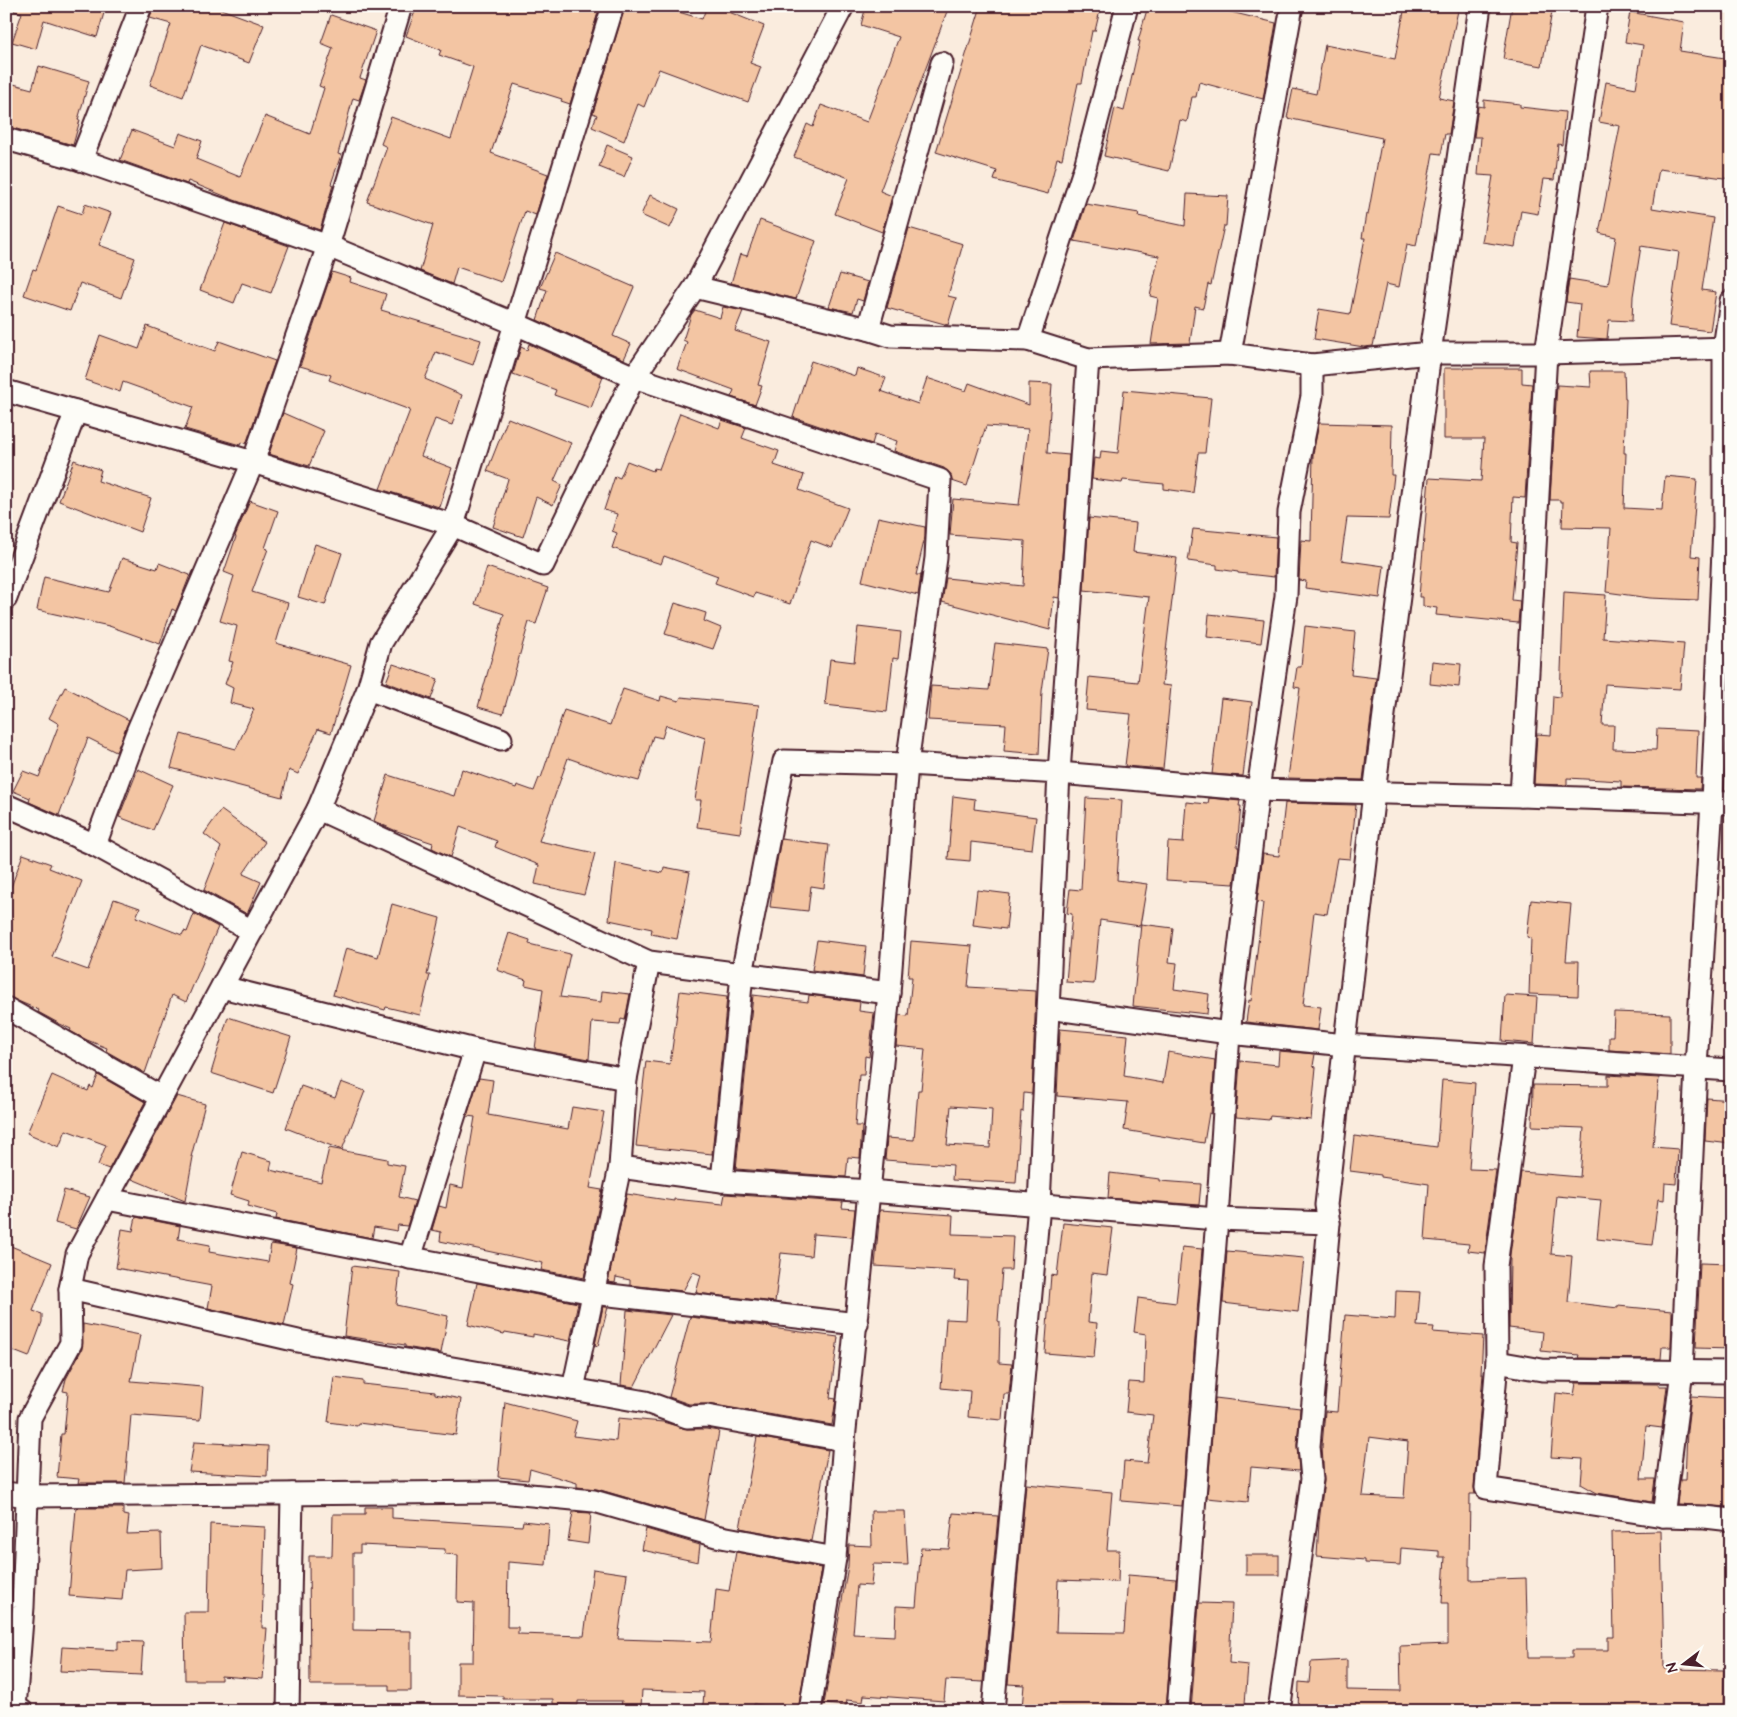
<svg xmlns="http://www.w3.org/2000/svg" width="1737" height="1717" font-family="'Architects Daughter',sans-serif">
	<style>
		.building { fill: #f3c5a3; stroke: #4a1f2b; fill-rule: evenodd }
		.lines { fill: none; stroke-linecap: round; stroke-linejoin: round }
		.street-casing { stroke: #4a1f2b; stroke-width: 25 }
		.street { stroke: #fdfcf7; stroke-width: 21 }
	</style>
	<rect width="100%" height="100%" fill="#faecde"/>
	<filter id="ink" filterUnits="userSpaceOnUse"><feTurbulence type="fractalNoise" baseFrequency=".02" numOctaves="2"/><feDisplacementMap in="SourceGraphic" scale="10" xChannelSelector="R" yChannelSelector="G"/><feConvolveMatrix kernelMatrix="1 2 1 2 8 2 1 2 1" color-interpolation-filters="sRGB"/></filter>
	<g filter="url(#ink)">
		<g class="building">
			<path d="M15 6H106L97 37 44 20 36 49 12 42 22 13 14 11Z"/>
			<path d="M153 6H213L264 25 249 63 201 45 183 97 150 85 171 24 150 18Z"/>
			<path d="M417 6H600L570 104 561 101 562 99 514 84 491 153 548 174 536 215 525 211 501 282 457 267 452 284 420 271 433 225 367 202 387 147 381 144 391 117 451 139 473 67 439 55 441 50 406 36Z"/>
			<path d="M625 6H659L702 19 707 6H714L764 26 750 63 761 67 748 102 659 69 644 107 638 104 624 141 592 127 597 115 593 113Z"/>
			<path d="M866 6H949L880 191 892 196 882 232 835 214 849 178 794 157 807 124 813 127 821 105 867 122 899 37 861 25Z"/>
			<path d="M981 6H1101L1095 31H1092L1082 83H1078L1062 159 1057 158 1048 194 994 180 997 171 936 152Z"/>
			<path d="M1148 6H1206L1276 23 1263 99 1199 82 1196 97H1192L1187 122 1180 120 1169 171 1104 156 1115 108 1124 111 1140 41H1138Z"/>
			<path d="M1405 6H1459L1439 98 1454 101 1449 134H1445L1441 154 1433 153 1416 246 1407 244 1399 287 1386 284 1373 346 1364 347 1314 339 1319 309 1350 314 1365 238H1362L1366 214 1368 215 1382 138 1287 118 1293 89 1316 94 1325 45 1395 59Z"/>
			<path d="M1512 6H1553L1542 66 1503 59Z"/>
			<path d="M1630 12 1684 22 1680 51 1731 59V179L1659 169 1652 208 1713 218 1702 290 1716 292 1710 331 1669 326 1679 252 1641 246 1633 296 1632 321 1609 320 1607 339 1577 337 1580 304 1566 302 1569 279 1608 285 1616 237 1599 233 1620 126 1599 122 1606 82 1636 88 1643 45 1625 42Z"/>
			<path d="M331 15 376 31 360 78 366 80 359 100 353 98 338 154 341 155 331 184 333 185 320 230 234 200 188 181 187 184 120 160 132 130 175 146 180 133 202 141 196 159 240 177 265 116 310 134 324 88 319 86 333 48 321 43Z"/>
			<path d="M39 66 89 81 78 120H80L73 145 6 126V82L32 89Z"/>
			<path d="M1484 100 1520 104V107L1565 112 1562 145 1558 144 1554 180 1544 179 1538 214 1521 211 1515 247 1482 242 1493 176 1478 175 1481 137H1474L1478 106 1484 107Z"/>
			<path d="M607 145 633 156 624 177 599 167Z"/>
			<path d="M1187 194 1228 196 1226 226H1224L1211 285 1208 284 1203 308 1195 306 1190 343 1151 344 1158 298 1150 296 1159 256 1074 241 1086 204 1139 213 1138 216 1185 226Z"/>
			<path d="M650 195 679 209 670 228 641 215Z"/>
			<path d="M85 204 111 213 99 245 135 258 121 298 80 283 70 311 24 295 33 269 36 270 58 206 82 214Z"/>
			<path d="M760 220 816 241 796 299 731 283 740 254 747 256Z"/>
			<path d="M225 223 289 246 271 293 242 283 234 303 200 290Z"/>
			<path d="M909 228 963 244 948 296 956 298 948 325 887 308Z"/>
			<path d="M555 253 634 287 613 336 631 344 624 359 537 320 547 290 540 288Z"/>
			<path d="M332 272 351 278 350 282 386 294 381 310 481 340 473 365 436 352 425 379 462 395 452 425 435 419 421 456 452 468 439 507 380 489 410 410 329 380 331 375 300 366Z"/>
			<path d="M840 274 868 282 863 301 857 299 853 312 829 307Z"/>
			<path d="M723 307 743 311 735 331 771 342 758 385 762 386 755 405 731 397 734 390 677 369 687 342 683 340 691 315 695 310 720 318Z"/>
			<path d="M147 326 215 351 219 341 275 361 246 444 242 442 240 445 185 429 193 407 123 382 120 392 85 380 100 335 139 349Z"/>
			<path d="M529 344 603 377 591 408 554 395 556 390 513 374 521 347 527 350Z"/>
			<path d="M811 361 855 376 857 368 886 378 881 391 918 404 927 378 966 391 969 383 1029 405V383L1052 384 1047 453 1069 455 1059 598 1054 597 1050 630 942 602 946 578 1023 586 1025 541 950 535 953 499 1019 505 1028 429 986 426 967 486 952 481 950 473 944 468 894 451 897 441 875 434 872 444 793 417Z"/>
			<path d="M1444 368H1522V383L1532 384 1525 498 1513 497 1511 542 1517 543 1512 600 1520 601 1518 623 1436 615 1437 608 1423 606V597H1419L1429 478 1481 481 1484 439H1444Z"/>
			<path d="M1590 371H1624L1625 399H1626L1624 453H1626L1624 508 1662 510 1665 476 1697 479 1691 556 1700 557 1698 600 1650 598 1606 592 1611 528 1562 527 1563 502H1560V500H1550L1557 385 1591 387Z"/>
			<path d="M1124 390 1211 398 1205 453H1198L1193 493 1164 489V484L1123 480 1122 483 1092 479 1094 458 1100 459 1101 451 1118 453Z"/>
			<path d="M283 413 324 431 309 466 269 454Z"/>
			<path d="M680 413 719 428 722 420 746 428 742 438 779 451 774 465 804 475 799 490 848 508 832 548 811 540 790 604 755 593 754 597 715 583 718 576 664 556 661 564 612 548 617 533 612 531 617 514 604 510 615 476 620 478 627 461 653 471 654 468 659 469Z"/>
			<path d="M508 418 571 443 554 481 562 485 553 505 536 497 523 537 493 527 508 479 487 471Z"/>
			<path d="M1319 423 1392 425 1391 475H1394L1389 519 1347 518 1341 560 1384 566 1380 598 1305 588 1306 581 1299 580 1301 540 1311 541 1313 454Z"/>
			<path d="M74 460 101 470 98 481 151 498 140 532 59 501Z"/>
			<path d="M250 501 278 511 265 548 268 549 252 592 288 603 276 643 351 665 331 733 318 729 298 774 289 770 282 797 171 768 181 734 236 749 254 709 230 703 233 688 225 684 233 662 229 661 237 626 220 621 234 576 224 572 236 537 235 536Z"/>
			<path d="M878 517 925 527V537L916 575H921L918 595 862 581Z"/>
			<path d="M1089 518 1136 523 1133 552 1177 558 1162 685 1171 686 1163 769 1125 766 1131 714 1086 710 1089 677 1138 682 1149 597 1084 590Z"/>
			<path d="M1193 529 1276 537 1274 577 1238 573V572L1217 569V565L1188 561Z"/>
			<path d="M315 544 342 553 325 605 298 597Z"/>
			<path d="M122 558 157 569 159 563 190 575 176 611 172 609 160 644 109 626 37 610 44 577 109 592Z"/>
			<path d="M487 567 548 588 536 624 529 622 503 714 478 707 504 614 475 604Z"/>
			<path d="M1564 592 1606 595 1603 638 1684 644 1680 689 1605 684 1602 725H1614L1613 749 1656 750 1657 729 1698 731 1696 778H1701L1700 789 1621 787V781L1567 778V785L1534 784 1537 734 1551 735 1553 696 1560 697Z"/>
			<path d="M675 603 706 613 704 621 721 628 713 649 665 634Z"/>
			<path d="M1209 614 1264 620 1261 643 1207 637Z"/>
			<path d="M1305 626 1355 632 1351 675 1376 678 1363 780 1288 778 1300 688 1294 687 1297 667H1301Z"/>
			<path d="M858 627 901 632 898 659 893 658 887 712 825 705 830 659 854 662Z"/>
			<path d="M995 643 1048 649 1042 691 1039 754 1004 751 1006 724 928 720 931 686 989 690Z"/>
			<path d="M1432 661 1461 664 1459 687 1430 684Z"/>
			<path d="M393 664 438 679 431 699 386 682Z"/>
			<path d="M65 687 129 720 116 752 88 738 59 815 29 802 30 798 13 791 23 771 39 777 59 724 49 718Z"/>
			<path d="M623 689 660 701 661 696 679 701 681 697 759 705 740 833 697 827 701 800H695L705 738 666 725 662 738 653 736 639 781 616 775 568 758 539 841 595 853 584 895 535 884 539 865 495 847 497 841 460 827 451 857 432 848 433 843 394 830 374 821 388 775 454 796 462 769 516 788 517 785 534 791 539 778H541L564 710 610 725Z"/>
			<path d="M1221 698 1252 702 1243 776 1212 774Z"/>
			<path d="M138 769 173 785 153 830 119 817Z"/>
			<path d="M953 796 975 799 974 809 1036 817 1032 849 971 842 970 861 948 859Z"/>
			<path d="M1086 798 1122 800 1117 880 1147 884 1140 926 1100 920 1094 984 1066 982 1072 914 1067 913 1070 889 1081 890Z"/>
			<path d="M1209 798 1240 801 1239 806H1241L1237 847H1239L1234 884 1166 880 1168 842 1183 843 1186 802 1208 804Z"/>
			<path d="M1285 803 1356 805 1350 859 1337 858 1327 914 1314 912 1303 1005 1321 1007 1318 1030 1246 1022 1249 1000 1251 1001 1263 903 1257 902 1263 854 1279 856Z"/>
			<path d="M221 810 265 842 243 874 261 882 247 914 204 890 221 847 204 834Z"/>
			<path d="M781 839 829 845 824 888 811 886 808 911 770 907 773 883Z"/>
			<path d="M23 854 51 864 49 868 82 881 52 957 88 970 114 899 140 908 136 917 182 935 184 931 187 932 194 914 218 927 186 1002 172 995 145 1073 106 1051 107 1048 87 1040 70 1031 71 1029 60 1024 38 1012 39 1010 6 996V901Z"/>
			<path d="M616 863 663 873 664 867 690 872 677 939 651 934 652 929 609 920Z"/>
			<path d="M977 890 1010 894 1006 929 973 925Z"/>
			<path d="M1531 900 1571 904 1566 961H1579L1578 996 1529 994 1531 938 1527 937Z"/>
			<path d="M392 904 440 918 427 975H430L420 1015 386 1007 385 1010 333 995 346 948 378 957Z"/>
			<path d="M1141 924 1173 928 1169 962 1177 963 1174 989 1209 994 1207 1014 1133 1006Z"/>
			<path d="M509 933 530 940 529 944 570 954 560 997 601 1002 602 991 630 994 625 1020 621 1019 620 1024 592 1022 589 1059 535 1049 543 989 525 985 526 980 497 970Z"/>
			<path d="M817 940 866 946 863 977 812 970Z"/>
			<path d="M911 941 972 946 968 987 1036 991 1032 1094 1024 1093 1023 1112 1021 1111 1016 1183 952 1180 953 1165 885 1160 887 1138 914 1140 918 1090H921L925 1049 896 1046 899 1015 908 1016 912 977H908ZM951 1106 992 1109 990 1148 947 1145Z"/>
			<path d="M680 991 727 997 712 1154 636 1146 646 1061 670 1064Z"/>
			<path d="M753 995 808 1002 809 995 860 1002 859 1011 874 1013 869 1057 865 1056 864 1075H859L855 1126H862L860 1158 848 1157 846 1177 736 1169Z"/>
			<path d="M1505 995 1537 997 1534 1044 1502 1041Z"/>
			<path d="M1614 1012 1670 1014V1054L1609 1050V1036H1613Z"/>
			<path d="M228 1017 291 1037 273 1093 211 1073Z"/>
			<path d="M1060 1029 1128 1035 1124 1076 1163 1083 1168 1052 1215 1060 1211 1114 1209 1113 1204 1143 1124 1130 1128 1102 1057 1096Z"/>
			<path d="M1279 1051 1315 1054 1313 1066 1316 1067 1311 1120 1270 1116 1269 1120 1236 1117 1240 1061 1278 1065Z"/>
			<path d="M52 1075 88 1091 90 1086 93 1088 98 1075 145 1102 109 1169 98 1165 106 1145 66 1130 59 1147 27 1133Z"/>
			<path d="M1608 1075 1659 1078 1653 1147 1678 1149 1676 1184 1665 1183 1664 1200 1658 1199 1652 1245 1597 1239 1601 1200 1557 1196 1551 1254 1572 1256 1568 1302 1618 1308V1306L1672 1311 1671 1347H1662L1661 1359 1578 1358 1579 1355 1541 1351 1543 1332 1509 1328 1510 1255 1521 1172 1580 1177 1584 1128 1532 1126 1533 1085 1608 1086Z"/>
			<path d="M479 1078 493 1080 488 1115 568 1129 572 1107 604 1112 590 1188 602 1190 584 1278 541 1270 543 1263 440 1241 441 1232 432 1230 439 1206 446 1208 450 1185 463 1188 475 1117 467 1116Z"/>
			<path d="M1442 1080 1475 1083 1469 1169 1496 1170 1485 1253 1468 1251 1469 1244 1425 1240 1429 1184 1381 1177V1175L1350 1171 1354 1136 1437 1147Z"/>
			<path d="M341 1082 365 1091 342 1150 286 1128 301 1086 335 1098Z"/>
			<path d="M177 1096 205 1104 191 1157H193L185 1201 132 1179Z"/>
			<path d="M1707 1098 1731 1100V1144L1705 1141Z"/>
			<path d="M329 1148 387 1159V1163L405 1166 399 1197 415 1201 407 1226 398 1225 397 1231 374 1227 372 1238 276 1219 277 1214 248 1206 249 1201 230 1195 242 1152 272 1161 270 1170 321 1182Z"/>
			<path d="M1110 1173 1160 1179V1181L1201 1184 1199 1205 1108 1198Z"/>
			<path d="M64 1190 90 1197 76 1229 55 1223Z"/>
			<path d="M627 1194 674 1201V1199L723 1204 725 1194 843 1202 842 1208 855 1209 852 1237 813 1234 811 1256 781 1253 775 1302 696 1293 701 1275 693 1272 683 1291 630 1285V1280L616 1277 615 1283 608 1282Z"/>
			<path d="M880 1210 953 1215 952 1234 1013 1236 1011 1270H1002L998 1321 1000 1322 999 1363 1012 1364 1009 1394H1004L1002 1420 968 1417 970 1391 941 1388 946 1319 966 1320 968 1281 954 1280 955 1271 875 1266Z"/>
			<path d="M136 1217 180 1226 178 1239 210 1245 209 1252 268 1262 271 1244 297 1248 290 1283 293 1284 284 1325 208 1308 212 1286 116 1268 122 1229 133 1231Z"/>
			<path d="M1063 1223 1113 1228 1107 1275 1092 1273 1088 1322 1097 1323 1094 1357 1045 1353 1051 1275 1057 1276Z"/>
			<path d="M6 1244 52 1263 33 1311 42 1314V1322L29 1357 6 1348Z"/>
			<path d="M1182 1247 1202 1249 1182 1506 1121 1501 1124 1461 1147 1463 1153 1415 1126 1412 1129 1382 1144 1383 1146 1334 1134 1332 1138 1298 1176 1303Z"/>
			<path d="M1227 1251 1304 1258 1298 1312 1223 1303Z"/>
			<path d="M1700 1263 1731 1264V1349L1696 1348Z"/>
			<path d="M352 1266 400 1272 396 1305 448 1316 441 1353 405 1347V1345L344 1336Z"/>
			<path d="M477 1283 578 1303 570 1341 533 1334V1337L505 1332 504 1334 468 1325Z"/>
			<path d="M1396 1291 1420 1292 1417 1326 1434 1327 1433 1332 1483 1336 1481 1374H1483L1474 1487 1475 1494H1470L1469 1566H1470V1580L1526 1578 1528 1658H1572V1650H1608V1637H1614L1612 1532 1661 1531 1664 1669 1724 1670 1723 1711H1298L1299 1682 1309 1683 1311 1662 1347 1660V1690L1401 1691 1400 1646 1448 1644V1603H1442L1445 1557H1439V1551L1401 1548 1400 1565 1365 1563V1560L1317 1556 1319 1522 1324 1481 1322 1446 1325 1411 1337 1412 1345 1315 1395 1319ZM1369 1437 1408 1442 1404 1498 1362 1496Z"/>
			<path d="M603 1307H608L598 1346 595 1345Z"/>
			<path d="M627 1310 671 1315 634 1387 621 1385Z"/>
			<path d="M690 1317 772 1327V1328L838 1337 830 1398 836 1399 832 1425 709 1404H689L669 1397Z"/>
			<path d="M83 1324 140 1335 131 1381 203 1387 200 1420 131 1415 125 1483H78L79 1479 57 1477 61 1434H64L68 1392 63 1391 66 1379 82 1349Z"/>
			<path d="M334 1377 363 1381V1384L435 1392V1394L461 1399 456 1435 358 1423 357 1426 328 1422Z"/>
			<path d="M1576 1383 1659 1384 1658 1386H1667L1662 1428 1646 1426 1641 1479H1655L1652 1502 1597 1493 1581 1484 1583 1459 1551 1457 1556 1393 1574 1395Z"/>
			<path d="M1691 1396 1727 1398 1725 1430H1731V1507L1677 1504 1680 1480H1685L1687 1430Z"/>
			<path d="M1215 1398 1300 1408 1297 1445 1299 1471 1251 1467 1248 1502 1207 1498Z"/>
			<path d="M505 1402 577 1421 573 1436 616 1441 618 1418 663 1422 687 1429H706L719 1431 704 1520 597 1489 577 1487V1483L530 1469 528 1480 498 1477Z"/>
			<path d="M757 1437 828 1450 811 1541 740 1528Z"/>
			<path d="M194 1442 268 1446 267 1476 189 1472Z"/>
			<path d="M1026 1484 1112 1492 1107 1550H1119L1118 1582 1058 1580 1056 1632 1124 1633 1128 1575 1176 1579 1166 1711H1163V1706L1103 1703V1709L1060 1708V1711H1046L1022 1708 1024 1685 1008 1684Z"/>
			<path d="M365 1507H392V1518L522 1526 523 1521 549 1524 546 1565 508 1562 507 1627H518V1634L584 1636 593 1569 627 1574 618 1639 711 1642 716 1589 729 1591 736 1552 821 1568 798 1711 754 1704 753 1707 727 1705V1707L703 1705 704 1692 642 1690 641 1707 621 1706 622 1701H578V1705L553 1704V1699H503V1696L458 1695V1662H473L474 1603 457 1602 458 1555 445 1554V1549L360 1545V1553H353V1630L411 1631V1691H389V1685H310L309 1556H332L333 1514H365Z"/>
			<path d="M76 1508H123V1515L129 1516 127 1534 161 1533 162 1568 125 1570 122 1600 69 1596Z"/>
			<path d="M871 1511H905L908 1565 873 1564 871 1586 857 1585 853 1634 895 1636 896 1606 916 1607 921 1548 949 1549 953 1513 998 1516 983 1682 946 1680 944 1701 864 1695 863 1702 847 1700 846 1706 824 1704 848 1566 849 1545 872 1546Z"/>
			<path d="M573 1512 591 1513 588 1544 568 1541Z"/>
			<path d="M210 1524 265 1527 262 1628H267L263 1679 221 1676V1680H185L184 1612H208Z"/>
			<path d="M646 1529 700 1545 698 1562 642 1550Z"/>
			<rect x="1246" y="1555" width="33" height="20"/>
			<path d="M1199 1603 1232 1604 1229 1663 1248 1665 1245 1704 1227 1703V1711H1191Z"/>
			<path d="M118 1641 143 1642 141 1675 60 1671 62 1647 118 1650Z"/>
		</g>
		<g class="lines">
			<g class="street-casing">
				<g id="street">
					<path d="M942 63 868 329 890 336 1028 340 1088 359 1230 354 1312 365 1430 353H1546L1731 348"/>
					<path d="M6 139 81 160 328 246 516 324 634 377 940 480 936 558 907 764 889 993 844 1440 835 1558 810 1711"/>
					<path d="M81 160 141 6"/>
					<path d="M695 287 868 329"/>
					<path d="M1028 340 1085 167 1127 6"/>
					<path d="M1230 354 1292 6"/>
					<path d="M6 391 253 462 453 525 613 6"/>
					<path d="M6 598 76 411"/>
					<path d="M368 689 501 739"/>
					<path d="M1521 796 1546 353 1597 6"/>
					<path d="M6 805 95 845 252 931"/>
					<path d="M318 809 649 962 889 993"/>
					<path d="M95 845 137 732 253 462 328 246 401 6"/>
					<path d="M222 987 475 1050 626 1079"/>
					<path d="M6 1008 161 1097"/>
					<path d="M1049 1008 1229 1033 1345 1045 1731 1070"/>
					<path d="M1524 1057 1496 1266 1497 1362 1486 1488 1663 1516 1705 1517 1731 1520"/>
					<path d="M620 1167 722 1181 869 1191 1217 1219 1329 1223"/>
					<path d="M722 1181 742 974 784 761 907 764 1059 773 1258 790 1521 796 1731 803"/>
					<path d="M107 1199 593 1293 857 1324"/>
					<path d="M410 1258 475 1050"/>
					<path d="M70 1289 298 1341 646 1402 687 1417 707 1416 844 1440"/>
					<path d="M1497 1362 1542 1370 1731 1372"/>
					<path d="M573 1389 620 1167 626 1079 649 962"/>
					<path d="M6 1493 27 1496 499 1492 594 1501 716 1536 835 1558"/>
					<path d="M1663 1516 1682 1371 1696 1067 1712 802 1724 527V348L1731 301"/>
					<path d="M22 1711 15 1708 23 1607 30 1418 71 1343 70 1289 77 1254 318 809 368 689 381 643 453 525 543 565 634 377 695 287 843 6"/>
					<path d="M288 1711 292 1494"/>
					<path d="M993 1711 1039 1205 1059 773 1088 359"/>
					<path d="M1178 1711 1217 1219 1229 1033 1258 790 1286 596 1289 512 1312 396V365"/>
					<path d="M1279 1711 1312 1479 1309 1446 1329 1223 1326 1205 1374 793 1430 353 1480 6"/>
				</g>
			</g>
			<use href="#street" class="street"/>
		</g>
	</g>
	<rect width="1737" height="1717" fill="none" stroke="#fdfcf7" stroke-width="25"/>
	<rect x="12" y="12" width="1712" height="1692" fill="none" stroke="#4a1f2b" stroke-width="2" filter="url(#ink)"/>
	<g transform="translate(1684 1664) rotate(254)" stroke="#fdfcf7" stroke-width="4" paint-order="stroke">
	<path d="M0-4L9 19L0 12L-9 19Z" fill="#4a1f2b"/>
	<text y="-8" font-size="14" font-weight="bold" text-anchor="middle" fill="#4a1f2b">N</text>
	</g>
</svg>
